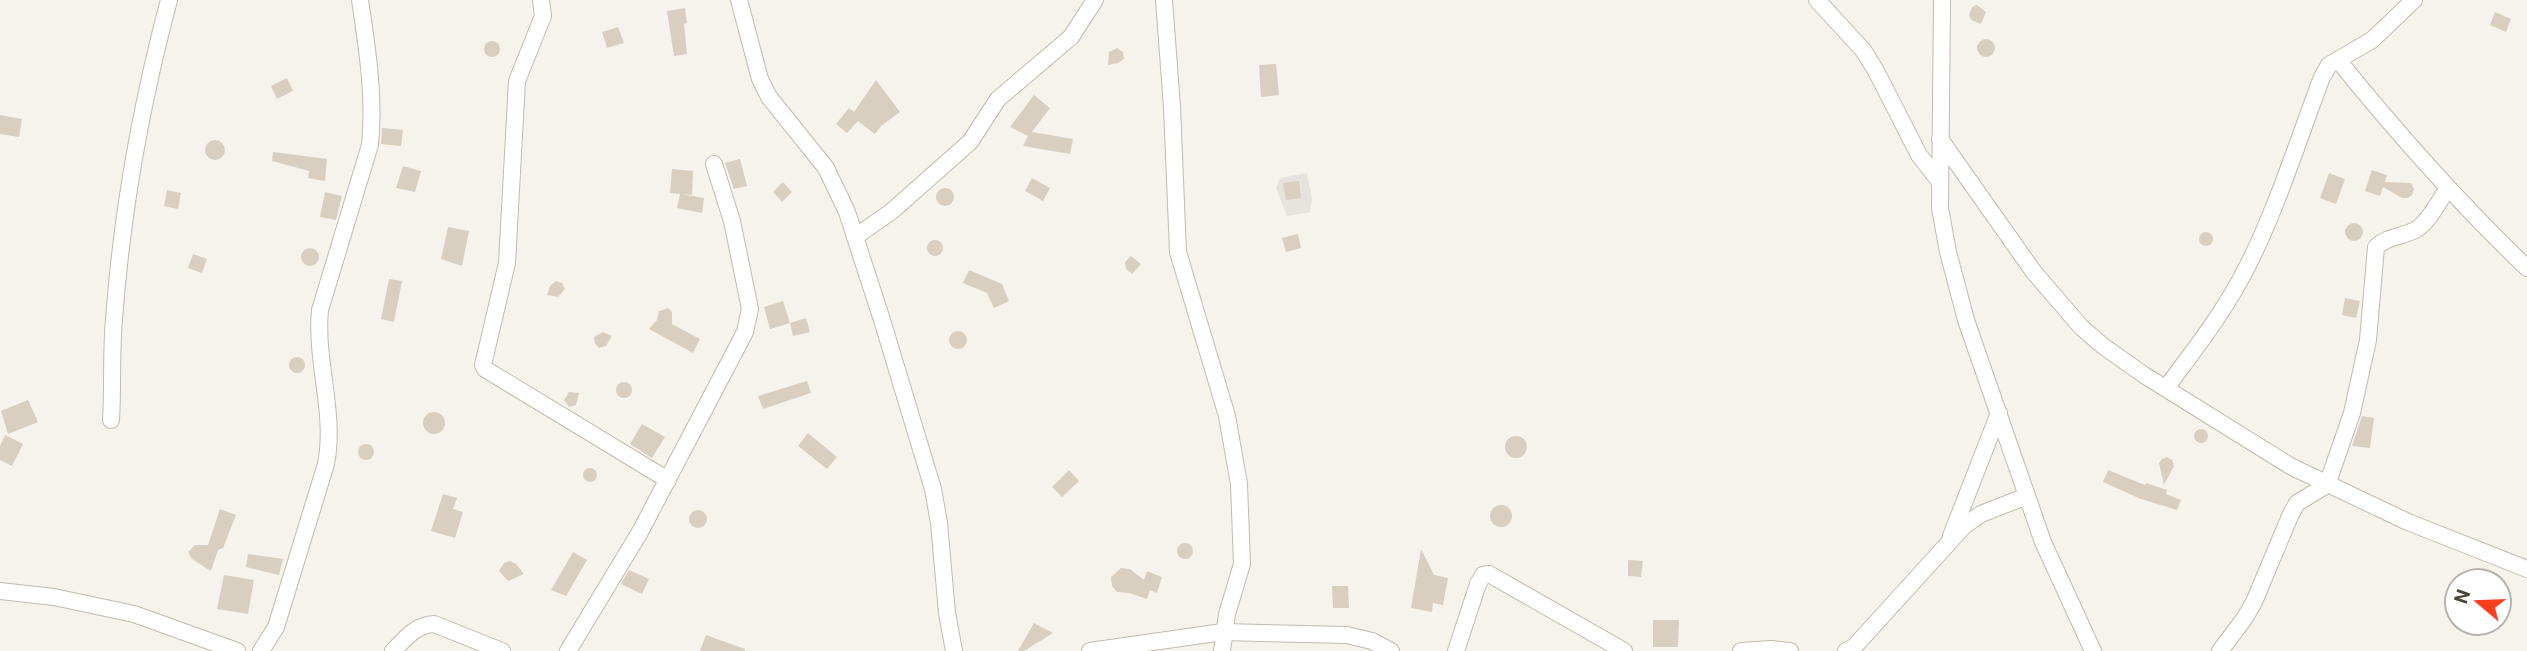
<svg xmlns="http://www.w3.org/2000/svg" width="2527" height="651" font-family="Roboto,sans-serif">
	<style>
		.industrial { fill: #e6e2dd }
		.building { fill: #d8cfc1 }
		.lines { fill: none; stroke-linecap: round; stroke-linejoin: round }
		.minor-casing { stroke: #c2bbae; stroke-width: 18 }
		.minor { stroke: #fff; stroke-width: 16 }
	</style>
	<rect width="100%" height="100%" fill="#f6f3ec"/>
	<path class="industrial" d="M1307 173 1312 199 1310 212 1287 216 1276 188 1280 178Z"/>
	<g class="building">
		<path d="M1977 5 1986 12 1981 24 1971 20 1969 15 1972 7Z"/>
		<path d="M685 8 687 23 684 24 687 54 674 56 667 11Z"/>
		<path d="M2495 12 2511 19 2506 32 2490 25Z"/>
		<path d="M618 27 624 43 607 48 602 32Z"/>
		<circle cx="1986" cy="48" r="9"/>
		<circle cx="492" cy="49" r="8"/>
		<path d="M1117 48 1123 52 1124 59 1118 63 1108 65 1109 52Z"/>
		<path d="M1276 64 1279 95 1261 97 1259 65Z"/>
		<path d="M287 78 293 91 277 99 271 86Z"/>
		<path d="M876 80 900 112 881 126 875 134 858 121 847 133 836 124 849 108 854 112Z"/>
		<path d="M1034 95 1050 108 1032 132 1073 139 1070 154 1023 146 1028 136 1010 127Z"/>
		<path d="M0 115 22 119 19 137 0 134Z"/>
		<path d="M382 128 403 130 401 146 381 144Z"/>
		<circle cx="215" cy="150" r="10"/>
		<path d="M273 152 327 159 325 181 308 178 309 171 272 161Z"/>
		<path d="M740 159 747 186 734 189 725 163Z"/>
		<path d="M403 166 421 171 415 192 396 188Z"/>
		<path d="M672 169 693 171 692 195 681 194 704 198 702 213 677 208 680 194 670 193Z"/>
		<path d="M2372 170 2387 175 2385 182 2411 183 2414 189 2412 195 2408 198H2402L2383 187 2380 196 2365 191Z"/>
		<path d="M2329 173 2345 179 2336 204 2320 198Z"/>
		<path d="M1032 178 1050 188 1043 201 1025 191Z"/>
		<path d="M1299 181 1301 198 1286 200 1283 183Z"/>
		<path d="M783 182 792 192 782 202 773 192Z"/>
		<circle cx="945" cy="197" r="9"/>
		<path d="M167 190 181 193 178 209 164 206Z"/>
		<path d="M325 192 342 196 336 220 320 217Z"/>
		<circle cx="2354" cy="232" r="9"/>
		<path d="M448 227 469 231 462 266 441 259Z"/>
		<circle cx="2206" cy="239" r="7"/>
		<path d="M1298 234 1301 248 1286 252 1282 238Z"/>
		<circle cx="935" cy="248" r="8"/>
		<circle cx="310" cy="257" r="9"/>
		<path d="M193 254 207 259 202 273 188 268Z"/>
		<path d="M1131 256 1141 264 1132 274 1126 269 1125 262Z"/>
		<path d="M969 270 1002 284 1009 301 994 308 987 293 963 283Z"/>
		<path d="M389 279 402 281 394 322 381 319Z"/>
		<path d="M556 281 562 283 565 289 558 297 547 295 550 286Z"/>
		<path d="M2345 298 2360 301 2356 318 2342 315Z"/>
		<path d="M783 301 790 323 770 329 764 307Z"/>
		<path d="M668 308 672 312V324L700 339 693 353 649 329 657 320 659 311Z"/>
		<path d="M806 318 810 332 793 336 790 323Z"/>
		<circle cx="958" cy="340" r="9"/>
		<path d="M603 332 612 336 606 346 599 348 595 344 594 337Z"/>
		<circle cx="297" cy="365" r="8"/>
		<path d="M807 381 811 393 763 409 758 396Z"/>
		<circle cx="624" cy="390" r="8"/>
		<path d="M569 392 579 393 576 405 569 407 564 400Z"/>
		<path d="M28 400 38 422 8 434 1 411Z"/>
		<circle cx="434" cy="423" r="11"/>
		<path d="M2362 416 2374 418 2370 448 2352 446Z"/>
		<path d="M642 424 665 437 652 458 630 444Z"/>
		<circle cx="2201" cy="436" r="7"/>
		<path d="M808 433 837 457 827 469 798 446Z"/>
		<path d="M5 435 23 444 12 466 0 460V446Z"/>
		<circle cx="1516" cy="447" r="11"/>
		<circle cx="366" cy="452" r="8"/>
		<path d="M2167 457 2172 460 2174 466 2164 485 2159 463 2162 459Z"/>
		<circle cx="590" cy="475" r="7"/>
		<path d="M1069 470 1079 481 1062 497 1052 487Z"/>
		<path d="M2108 470 2145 485 2146 483 2167 490 2166 494 2181 500 2177 510 2141 499 2103 482Z"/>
		<path d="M443 494 457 498 453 509 463 512 455 538 431 531Z"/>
		<circle cx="1501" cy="516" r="11"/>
		<path d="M220 509 236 515 223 548 218 550 211 571 192 559 188 552 195 545H208Z"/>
		<circle cx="698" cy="519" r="9"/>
		<circle cx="1185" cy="551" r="8"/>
		<path d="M1421 549 1434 575 1448 578 1443 605 1433 603 1432 612 1411 608Z"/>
		<path d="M573 552 587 560 566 596 551 590Z"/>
		<path d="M248 554 283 559 279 575 246 567Z"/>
		<path d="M1628 560 1643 561 1641 577 1628 576Z"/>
		<path d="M510 561 516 564 524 574 508 581 499 571 504 563Z"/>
		<path d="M1121 568 1130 569 1144 580 1147 571 1162 577 1157 593 1150 590 1147 599 1129 593 1117 592 1112 586 1111 577Z"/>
		<path d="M629 570 649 579 642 594 621 584Z"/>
		<path d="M224 575 254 580 248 614 217 609Z"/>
		<path d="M1332 586H1348L1349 608H1333Z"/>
		<path d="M1653 620H1679L1678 647H1653Z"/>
		<path d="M1034 623 1053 633 1024 651H1018Z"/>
		<path d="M706 635 745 649V651H700Z"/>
	</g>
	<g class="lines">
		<g class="minor-casing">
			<g id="minor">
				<path d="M541 0 543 16 517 81 507 263 483 365 485 369 668 480"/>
				<path d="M739 0 760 79 769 97 826 168 847 212 882 320 933 489 939 523 947 613 954 651"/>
				<path d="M1164 0 1172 107 1178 252 1227 416 1239 484 1242 564 1227 614 1222 651"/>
				<path d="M1817 0 1863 50 1876 71 1919 155 1940 182"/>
				<path d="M1942 0 1940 208 1948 252 1966 320 2043 542 2093 651"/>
				<path d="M2338 60C2397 133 2459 203 2527 268"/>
				<path d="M1940 139 2033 271 2081 327 2103 346 2144 375 2292 467 2408 522 2527 569"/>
				<path d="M855 237 892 211 970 142 998 99 1071 37 1095 0"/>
				<path d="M2166 388C2192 353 2218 320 2239 282 2273 221 2297 143 2322 77L2329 65 2372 40 2414 0"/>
				<path d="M111 420C113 387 111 353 114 319 122 211 141 105 169 0"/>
				<path d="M1951 536 1999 413"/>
				<path d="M0 591 54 597 134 614 237 651"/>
				<path d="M261 651 276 627 326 464C336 412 315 362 320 310L370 145C375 96 367 48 360 0"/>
				<path d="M393 651C406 638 415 625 434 624L502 651"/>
				<path d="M568 651 640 532 745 332 750 309 732 221 714 164"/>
				<path d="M1090 651 1223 632 1347 635 1372 641 1391 651"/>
				<path d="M1456 651 1478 584 1483 575 1489 574 1624 651"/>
				<path d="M1741 651 1771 649 1790 651"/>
				<path d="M1846 651 1854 647 1964 526 1981 514 2027 496"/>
				<path d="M2220 651 2244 619 2254 602 2290 516 2297 503 2327 485 2352 413 2368 340 2376 247C2387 236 2403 237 2417 229 2430 220 2439 201 2448 188"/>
			</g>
		</g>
		<use href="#minor" class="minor"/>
	</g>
	<g transform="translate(2478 602) rotate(289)"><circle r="33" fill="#ffffff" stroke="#b7b4b0" stroke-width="2"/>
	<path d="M0-5L12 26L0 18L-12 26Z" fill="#fc3f1d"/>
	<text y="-10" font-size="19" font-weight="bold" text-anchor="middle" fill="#4b4439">N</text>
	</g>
</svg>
